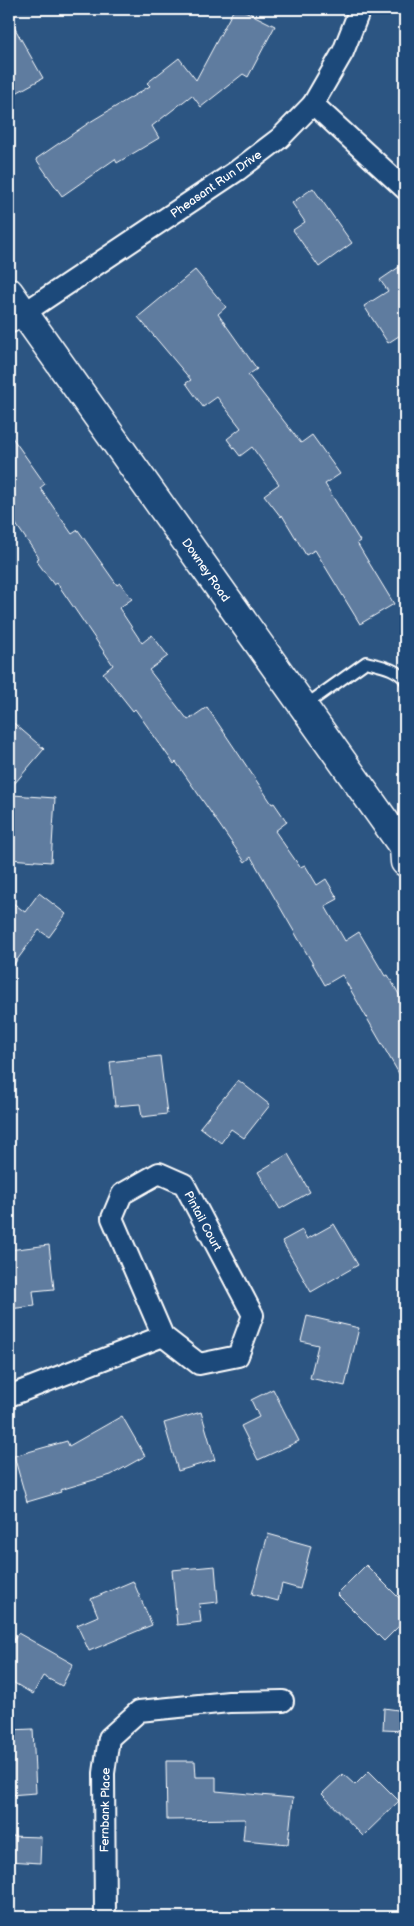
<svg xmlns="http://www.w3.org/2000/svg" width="414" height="1926" font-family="'Balsamiq Sans',sans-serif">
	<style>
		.building { fill: #5e7c9f; stroke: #fff }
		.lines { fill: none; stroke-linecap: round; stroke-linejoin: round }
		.lane-casing { stroke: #fff; stroke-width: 14 }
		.street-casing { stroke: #fff; stroke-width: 24 }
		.secondary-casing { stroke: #fff; stroke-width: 31 }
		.lane { stroke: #1f4a7a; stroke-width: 10 }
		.street { stroke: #1f4a7a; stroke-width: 20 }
		.secondary { stroke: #1f4a7a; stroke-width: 28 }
		.labels { text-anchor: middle; stroke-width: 4; stroke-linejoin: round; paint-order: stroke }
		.street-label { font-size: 12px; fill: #fff; stroke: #1f4a7a }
	</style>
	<rect width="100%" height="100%" fill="#2c5582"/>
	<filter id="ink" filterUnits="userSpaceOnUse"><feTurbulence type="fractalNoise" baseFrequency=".02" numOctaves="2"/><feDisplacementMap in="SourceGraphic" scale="10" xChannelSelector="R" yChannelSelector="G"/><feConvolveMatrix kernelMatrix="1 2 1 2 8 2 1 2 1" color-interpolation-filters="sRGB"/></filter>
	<g filter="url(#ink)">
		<g class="building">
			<path d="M234 9H241L275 26 248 77 243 74 201 107 192 95 152 126 159 138 117 163 115 159 62 196 36 159 90 122 150 86 147 83 179 58 196 80Z"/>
			<path d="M9 18 43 78 9 97Z"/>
			<path d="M313 188 352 243 319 267 293 230 305 222 292 203Z"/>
			<path d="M405 263V332L388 343 364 306 388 291 380 280Z"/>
			<path d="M195 270 226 307 218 314 257 369 248 375 301 443 312 435 340 474 325 484 360 541 357 543 394 604 360 624 315 550 306 555 282 515 281 517 264 495 279 484 252 447 240 456 227 439 241 428 217 397 203 407 186 383 191 380 138 317Z"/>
			<path d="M9 433 45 484 40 488 72 534 78 530 117 585 120 583 132 599 119 608 142 643 152 635 168 656 149 670 188 720 207 707 272 804 274 803 287 822 275 831 300 867 305 865 317 885 326 879 338 899 325 906 345 941 359 932 385 976 388 975 405 1005V1084L342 975 325 985 251 857 245 862 176 762 174 764 135 709 133 711 103 673 113 665 57 583 54 585 36 560 39 558 9 514Z"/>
			<path d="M9 719 44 749 9 790Z"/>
			<path d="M13 795 55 798 51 862 9 859Z"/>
			<path d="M39 893 66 914 49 937 39 930 9 971V900L25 912Z"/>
			<path d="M160 1056 167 1114 142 1117 140 1104 115 1106 110 1062Z"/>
			<path d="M238 1080 270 1105 244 1138 231 1129 221 1143 200 1127Z"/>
			<path d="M288 1154 310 1192 280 1209 258 1172Z"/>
			<path d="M334 1224 358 1265 311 1292 282 1241 302 1230 307 1239Z"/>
			<path d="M49 1245 54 1289 33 1291 35 1306 9 1309V1250Z"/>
			<path d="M307 1316 359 1328 345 1386 310 1378 318 1345 301 1341Z"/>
			<path d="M273 1389 299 1441 258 1460 241 1426 259 1417 251 1400Z"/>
			<path d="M201 1412 215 1460 178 1471 164 1423Z"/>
			<path d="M122 1416 145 1456 111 1475 60 1490 61 1492 27 1502 14 1456 67 1441 69 1446Z"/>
			<path d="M268 1534 311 1546 300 1589 282 1584 278 1601 252 1594Z"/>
			<path d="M366 1565 405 1604V1620L384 1641 337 1594Z"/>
			<path d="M215 1566 218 1602 199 1604 201 1622 177 1625 172 1570Z"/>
			<path d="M133 1581 152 1625 89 1651 77 1625 98 1616 91 1599Z"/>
			<path d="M18 1633 73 1664 62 1686 43 1676 33 1694 9 1680V1649Z"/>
			<path d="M384 1708 405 1711V1731L383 1730Z"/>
			<path d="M33 1729 36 1793 9 1795V1730Z"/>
			<path d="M166 1761H195L196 1777H216V1791L293 1798 288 1844 243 1840 245 1819 167 1820Z"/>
			<path d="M369 1771 399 1801 363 1836 322 1794 343 1774 355 1785Z"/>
			<path d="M9 1836 41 1837 40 1863 9 1861Z"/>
		</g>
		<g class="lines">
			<g class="lane-casing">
				<path id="lane" d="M303 707 366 662C381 666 396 668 405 680"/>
			</g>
			<g class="street-casing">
				<g id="street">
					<path d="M313 104 405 189"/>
					<path d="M9 323 238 170 280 138 313 104 343 52 360 9"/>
					<path d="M159 1173 184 1184 253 1315 238 1356 199 1364 163 1336 112 1218 122 1194Z"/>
					<path d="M9 1396 163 1336"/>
					<path d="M105 1917 104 1773 109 1738 139 1711 229 1702 283 1701"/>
				</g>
			</g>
			<g class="secondary-casing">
				<path id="secondary" d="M9 292 404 848 405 862"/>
			</g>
			<use href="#lane" class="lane"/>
			<use href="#street" class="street"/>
			<use href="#secondary" class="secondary"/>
		</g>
	</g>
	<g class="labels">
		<g class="street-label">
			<text transform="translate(216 184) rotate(-35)" y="4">Pheasant Run Drive</text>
			<text transform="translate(206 570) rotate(55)" y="4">Downey Road</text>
			<text transform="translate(203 1221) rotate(62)" y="4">Pintail Court</text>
			<text transform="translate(105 1810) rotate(-89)" y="4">Fernbank Place</text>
		</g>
	</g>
	<rect width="414" height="1926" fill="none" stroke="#1f4a7a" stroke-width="30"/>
	<rect x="15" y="15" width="384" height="1896" fill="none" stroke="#fff" stroke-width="2" filter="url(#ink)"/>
</svg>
